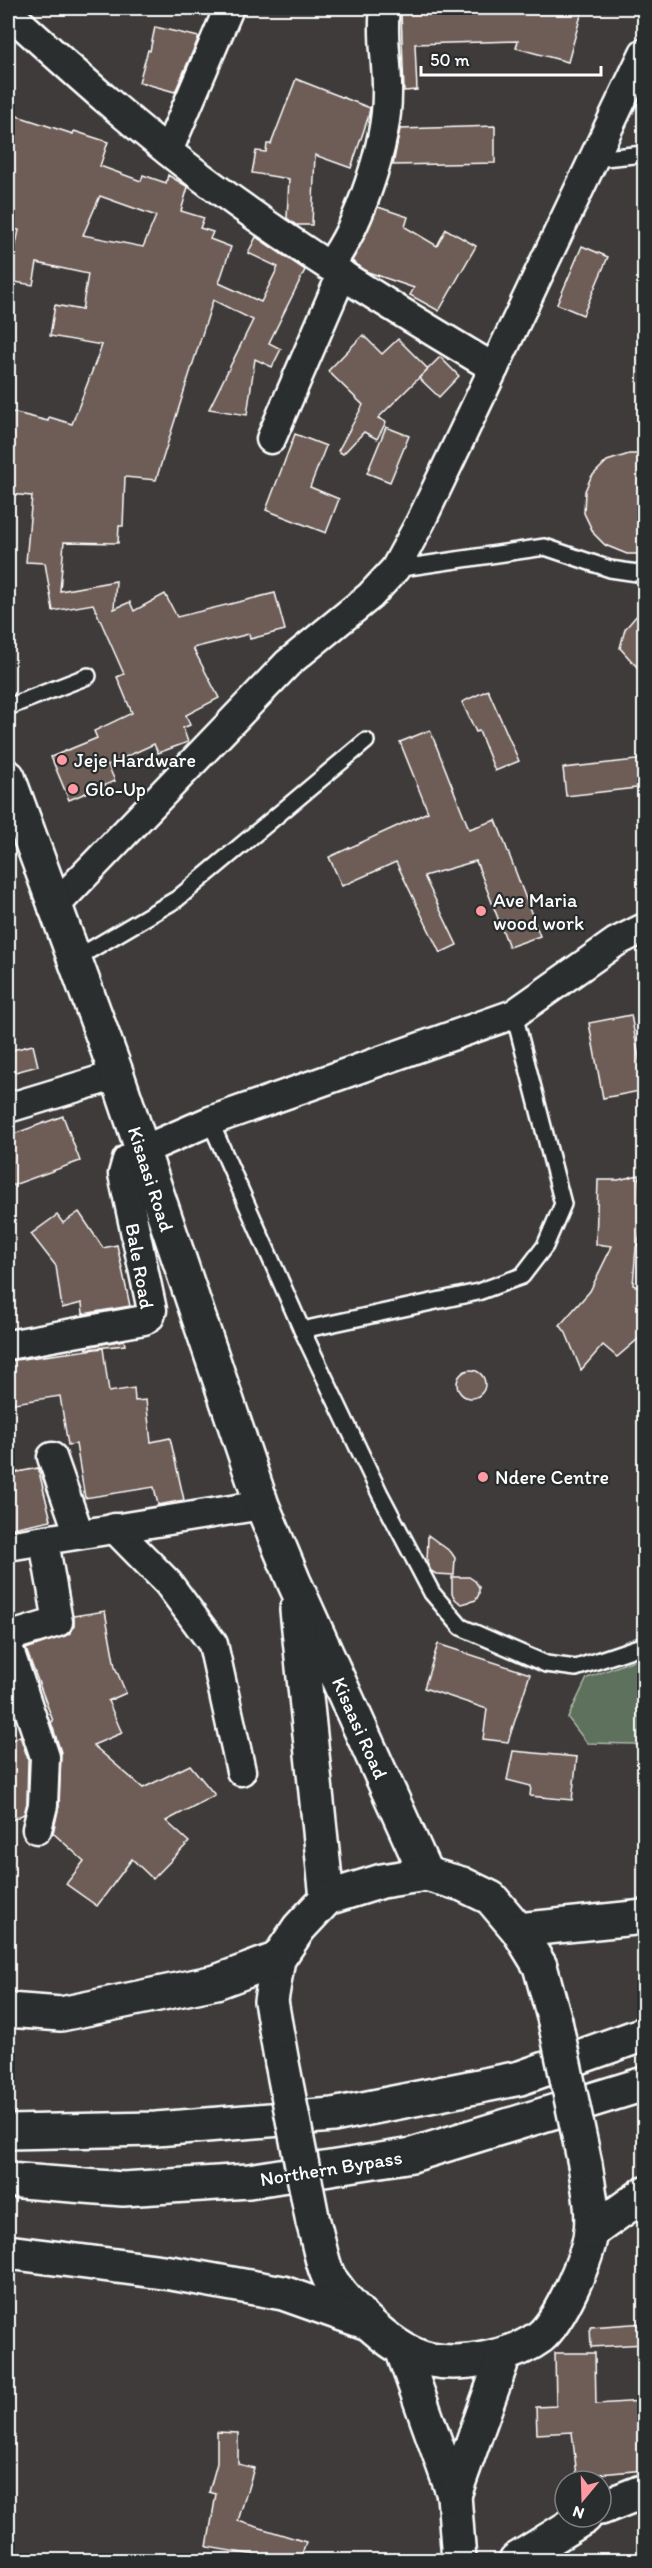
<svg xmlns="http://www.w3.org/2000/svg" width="652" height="2568" font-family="Itim,sans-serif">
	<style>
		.green { fill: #5d715b; stroke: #aeb8ad; stroke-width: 1.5 }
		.building { fill: #6e5d57; stroke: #fff; stroke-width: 1.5; fill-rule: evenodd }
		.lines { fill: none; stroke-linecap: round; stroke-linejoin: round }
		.service-casing { stroke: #fff; stroke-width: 20 }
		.minor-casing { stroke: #fff; stroke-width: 33 }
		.tertiary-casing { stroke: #fff; stroke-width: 38 }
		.secondary-casing { stroke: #fff; stroke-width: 38 }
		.motorway-casing { stroke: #fff; stroke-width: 38 }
		.service { stroke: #2a2d2e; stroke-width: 15 }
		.minor { stroke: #2a2d2e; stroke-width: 28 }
		.tertiary { stroke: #2a2d2e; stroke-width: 33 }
		.secondary { stroke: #2a2d2e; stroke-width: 33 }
		.motorway { stroke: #2a2d2e; stroke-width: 33 }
		.secondary-bridge-casing { stroke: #fff; stroke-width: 38; stroke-linecap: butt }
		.secondary-bridge { stroke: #2a2d2e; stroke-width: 33 }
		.poi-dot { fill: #ff9aa2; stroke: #2a2d2e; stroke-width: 2 }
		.labels { text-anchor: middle; stroke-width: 4.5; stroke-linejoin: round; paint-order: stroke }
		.poi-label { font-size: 20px; fill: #fff; stroke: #2a2d2e; text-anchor: start }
		.street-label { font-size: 20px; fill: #fff; stroke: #2a2d2e }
	</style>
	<rect width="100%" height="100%" fill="#3e3b3a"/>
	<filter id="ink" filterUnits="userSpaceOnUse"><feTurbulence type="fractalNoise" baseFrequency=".0167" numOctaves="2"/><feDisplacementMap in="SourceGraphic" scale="12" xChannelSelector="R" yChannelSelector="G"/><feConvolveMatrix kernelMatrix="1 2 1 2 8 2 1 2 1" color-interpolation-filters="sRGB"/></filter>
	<g filter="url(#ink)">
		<path class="green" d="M644 1656V1748L634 1744 587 1743 568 1718 587 1678Z"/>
		<g class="building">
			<path d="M480 8H583L568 62 516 48 518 41 415 44 417 90 404 91 401 13 481 10Z"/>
			<path d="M155 27 199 37 175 92 139 82 148 50 150 51Z"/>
			<path d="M296 79 370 108 368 118 351 168 315 155 312 225H296L287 218 289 179 252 173 256 151 266 152 267 144H271Z"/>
			<path d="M8 113 73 134 74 131 108 142 100 166 141 181 143 175 166 183 168 175 188 187 181 211 204 218 200 228 213 232 210 239 231 247 219 283 261 302 278 267 248 253 256 237 305 270 269 343 281 349 272 367 255 359 247 415 209 409 253 320 213 300 156 480 125 477 123 526H119L118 543 64 542 60 591 116 581 114 609 130 602 134 611 165 594 177 617 275 593 285 630 250 639 249 634 193 648 219 698 186 715 190 725 183 728 188 742 158 753 154 744 108 765 115 781 69 800 51 757 97 738 94 731 132 713 117 677 124 674 93 604 53 611 45 563 26 562 32 496 8 494V411L48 421 49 417 72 424 102 345 50 336 55 305 82 310 88 274 37 263 33 285 8 281 19 230 8 228ZM100 196 156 216 143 247 83 235Z"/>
			<path d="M495 126V163L393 165 400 129Z"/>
			<path d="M378 207 408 217 405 227 437 246 446 229 476 246 439 311 410 295 414 288 368 272 352 261Z"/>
			<path d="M582 246 608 257 583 315 557 304Z"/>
			<path d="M363 335 382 354 398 339 428 369 378 418 386 422 377 439 364 432 343 454 338 451 363 405 328 371Z"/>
			<path d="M440 357 459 376 439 397 419 378Z"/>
			<path d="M386 427 409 436 390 482 367 473Z"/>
			<path d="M295 434 326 446 310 487 339 499 326 533 266 510Z"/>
			<path d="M629 454H645V554H627L605 545 594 534 584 513 585 491 591 477 607 461Z"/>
			<path d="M645 606V676L620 648 625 629Z"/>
			<path d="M488 690 519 761 495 771 479 731 476 732 462 702Z"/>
			<path d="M430 730 469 829 496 820 540 936 509 947 476 861 424 876 457 945 440 953 396 862 342 886 329 857 428 812 400 742Z"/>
			<path d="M645 759V787L566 796 563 768Z"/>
			<path d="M631 1015 645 1090 603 1098 589 1023Z"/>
			<path d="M33 1045 38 1066 8 1074V1051Z"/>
			<path d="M63 1116 80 1161 8 1187V1136Z"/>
			<path d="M639 1175 643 1225 636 1248 633 1285 645 1290V1314L639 1329 645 1333 617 1357 603 1345 581 1370 566 1333 560 1325 590 1291 612 1246 596 1244 598 1180H618Z"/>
			<path d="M79 1212 103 1248 117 1245 130 1306 83 1314 82 1303 62 1308 56 1266 31 1234 57 1215 63 1223Z"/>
			<path d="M124 1340 125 1345 87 1349 86 1347Z"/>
			<path d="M103 1348 109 1392 134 1388 135 1401 146 1400 151 1442 170 1438 184 1500 158 1505 154 1487 85 1498 76 1444 68 1445 60 1396 8 1404V1361Z"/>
			<circle cx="471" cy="1384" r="14"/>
			<path d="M38 1468 51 1520 8 1529V1474Z"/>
			<path d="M428 1535 451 1552 455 1558 454 1575 436 1574 431 1571 427 1563Z"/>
			<path d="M452 1577H469L475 1581 479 1587V1594L476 1600 462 1604 456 1600 452 1594Z"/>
			<path d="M105 1611 115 1667 126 1693 108 1701 122 1733 93 1745 143 1788 190 1765 215 1795 166 1821 189 1842 153 1879 132 1859 97 1906 66 1884 84 1861 53 1833 59 1806 61 1752 51 1722 53 1721 26 1649 69 1634 74 1627V1616Z"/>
			<path d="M438 1644 530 1674 508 1742 483 1739 487 1709 424 1688Z"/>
			<path d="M20 1736 28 1759 27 1803 24 1814 8 1822V1742Z"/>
			<path d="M513 1751 577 1757 572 1800 530 1796 531 1786 507 1780Z"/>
			<path d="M645 2323V2344L591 2347 590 2327Z"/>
			<path d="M555 2353H595L596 2404 643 2401 645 2470 577 2476 572 2432 537 2434 536 2407 556 2406Z"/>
			<path d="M217 2432 238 2433V2464L254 2468 238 2521 306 2542 300 2560H260L261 2556 207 2547 216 2494 209 2492 217 2463Z"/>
		</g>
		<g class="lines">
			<g class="service-casing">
				<g id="service">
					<path d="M594 159 644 154"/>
					<path d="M395 569 545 547 610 569 644 574"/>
					<path d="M8 707 88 676"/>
					<path d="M73 960 177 899 366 741"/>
					<path d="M210 1121 302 1330 380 1494 432 1593 461 1627 546 1664 576 1668 644 1645"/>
					<path d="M302 1330 478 1292 522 1276 545 1246 563 1204 514 1014"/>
				</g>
			</g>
			<g class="minor-casing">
				<g id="minor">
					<path d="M8 12C74 72 140 132 212 185 302 252 398 311 494 368"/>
					<path d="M168 151 229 8"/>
					<path d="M329 266C359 227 387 144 387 94 388 65 381 37 385 8"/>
					<path d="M271 439 342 274"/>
					<path d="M53 908 288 663 370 596 395 569 421 521 644 53"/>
					<path d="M8 1108 117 1075"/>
					<path d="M8 1345 144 1320 150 1316 152 1310 123 1174 127 1160 141 1151 210 1121 514 1014 616 942 644 928"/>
					<path d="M52 1457 79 1534"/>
					<path d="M114 1528 168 1583 213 1644 241 1771"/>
					<path d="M8 1546 262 1505"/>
					<path d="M8 1637 58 1622 44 1541"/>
					<path d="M8 1647 45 1757 43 1805 37 1829"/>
				</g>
			</g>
			<g class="tertiary-casing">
				<g id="tertiary">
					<path d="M601 2508 644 2491"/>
					<path d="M516 2560 585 2517"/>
				</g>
			</g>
			<g class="secondary-casing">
				<g id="secondary">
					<path d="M8 777 117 1075 262 1505 294 1582 426 1874"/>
					<path d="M297 1610 327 1898"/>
					<path d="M282 2063 271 2001 278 1959 299 1928 327 1898 382 1881 426 1874 462 1884 491 1898 518 1930 540 1966 555 2021"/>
					<path d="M313 2222C318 2237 322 2266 330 2279 350 2308 395 2354 431 2360 463 2366 513 2357 540 2337 560 2321 588 2257 591 2232 594 2210 588 2186 585 2164"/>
					<path d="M402 2349 454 2495 459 2560"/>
					<path d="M454 2495 504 2355"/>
				</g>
			</g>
			<g class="motorway-casing">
				<g id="motorway">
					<path d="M518 1930 644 1917"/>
					<path d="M8 2010 61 2014 216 1982 278 1959"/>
					<path d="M8 2132 156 2129 333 2115 520 2078 644 2034"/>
					<path d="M8 2180 123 2189 249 2181 412 2155 644 2084"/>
					<path d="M591 2232 644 2194"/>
					<path d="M8 2252 171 2273 283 2293 368 2323"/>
				</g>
			</g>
			<use href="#service" class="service"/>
			<use href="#minor" class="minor"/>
			<use href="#tertiary" class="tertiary"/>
			<use href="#secondary" class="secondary"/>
			<use href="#motorway" class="motorway"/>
			<g class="secondary-bridge-casing">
				<g id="secondary-bridge">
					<path d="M555 2021 585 2164"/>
					<path d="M282 2063 313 2222"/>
				</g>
			</g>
			<use href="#secondary-bridge" class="secondary-bridge"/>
		</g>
	</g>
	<g class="poi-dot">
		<circle cx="62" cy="760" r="6"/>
		<circle cx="73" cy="789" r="6"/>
		<circle cx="481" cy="911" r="6"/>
		<circle cx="483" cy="1477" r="6"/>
	</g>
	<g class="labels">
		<g class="poi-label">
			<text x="74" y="767">Jeje Hardware</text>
			<text x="85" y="796">Glo-Up</text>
			<text x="493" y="907">Ave Maria<tspan x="493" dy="23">wood work</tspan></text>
			<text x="495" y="1484">Ndere Centre</text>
		</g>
		<g class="street-label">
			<text transform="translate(151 1179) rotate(72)" y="7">Kisaasi Road</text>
			<text transform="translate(140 1266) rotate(80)" y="7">Bale Road</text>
			<text transform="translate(360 1728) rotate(66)" y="7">Kisaasi Road</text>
			<text transform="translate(331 2168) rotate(-9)" y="7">Northern Bypass</text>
		</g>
	</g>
	<rect width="652" height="2568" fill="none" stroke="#2a2d2e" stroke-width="30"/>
	<rect x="15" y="15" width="622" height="2538" fill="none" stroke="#fff" stroke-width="2" filter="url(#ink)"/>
	<g transform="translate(583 2499) rotate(199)"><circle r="28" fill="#2a2d2e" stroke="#7f8182" stroke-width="1.5"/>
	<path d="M0-4.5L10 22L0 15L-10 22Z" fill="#ff9aa2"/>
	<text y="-9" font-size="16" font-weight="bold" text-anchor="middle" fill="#ffffff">N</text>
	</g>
	<path d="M421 66v9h180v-9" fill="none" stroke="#ffffff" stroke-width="3"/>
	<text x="430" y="66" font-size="18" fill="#ffffff" stroke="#2a2d2e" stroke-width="4.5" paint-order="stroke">50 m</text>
</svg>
